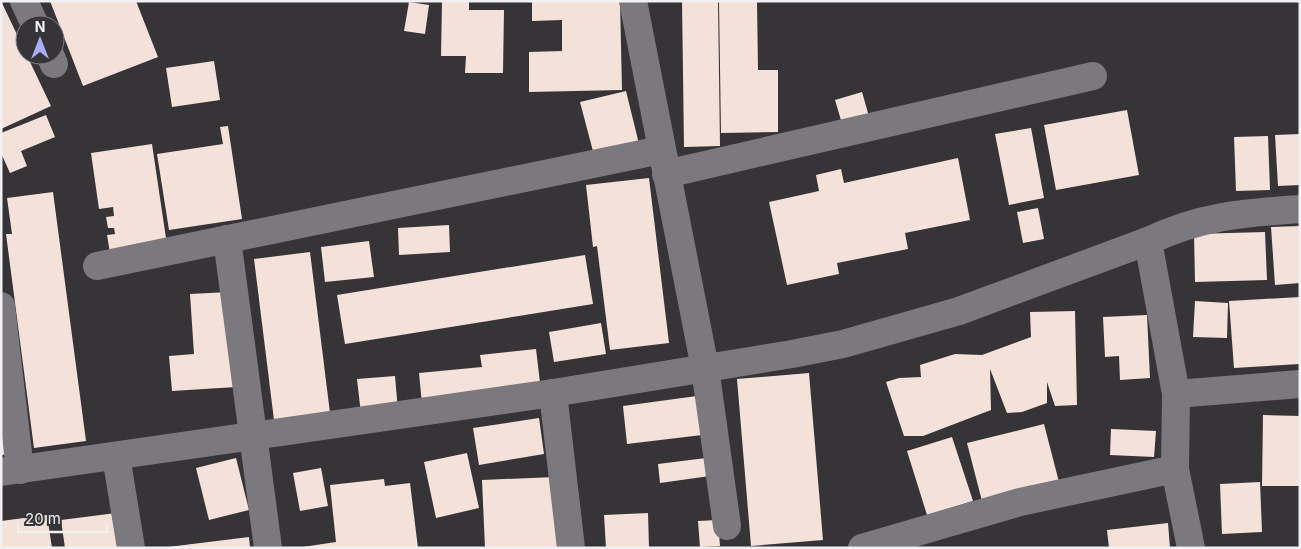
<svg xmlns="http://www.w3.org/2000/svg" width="1301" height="549" font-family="Inter,sans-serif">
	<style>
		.building { fill: #f4e1da }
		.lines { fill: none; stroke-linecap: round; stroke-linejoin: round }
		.street { stroke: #7b797d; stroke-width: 28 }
	</style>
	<rect width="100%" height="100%" fill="#363437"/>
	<g class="building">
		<path d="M1 1 51 106 1 129Z"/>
		<path d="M50 1H136L158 57 83 86Z"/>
		<path d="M442 1H469V10H504L503 73H465L466 56H441Z"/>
		<path d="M532 1H620L622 90 529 92V52L562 51V20L532 21Z"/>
		<path d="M682 1H718L720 146 684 147Z"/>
		<path d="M719 1H757L758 70H778V132L721 133Z"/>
		<path d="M409 2 429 5 425 34 404 31Z"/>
		<path d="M214 61 220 100 172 107 166 68Z"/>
		<path d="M626 91 639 144 594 155 580 102Z"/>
		<path d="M862 92 870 120 843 127 835 100Z"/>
		<path d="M1127 110 1139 175 1056 190 1044 125Z"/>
		<path d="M46 115 55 137 21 151 27 166 10 173 1 153V133Z"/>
		<path d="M228 126 242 219 169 230 157 154 223 144 220 127Z"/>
		<path d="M1031 128 1044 198 1009 205 995 134Z"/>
		<path d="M1300 134V185L1278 186 1275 135Z"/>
		<path d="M1268 136 1270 190 1236 191 1234 137Z"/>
		<path d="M152 144 167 245 110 253 107 235 115 234 114 228H108L106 217 114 216 113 207 99 209 91 153Z"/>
		<path d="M958 158 970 220 905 233 908 249 837 263 839 274 787 285 769 202 819 191 816 175 841 169 844 183Z"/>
		<path d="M649 178 669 343 610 350 597 246 593 247 586 185Z"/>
		<path d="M53 192 86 441 34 448 6 234H12L7 198Z"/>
		<path d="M1038 208 1044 239 1023 243 1017 212Z"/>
		<path d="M449 225 450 252 399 255 398 228Z"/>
		<path d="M1300 226V283L1275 285 1271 227Z"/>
		<path d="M1265 232 1267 280 1195 282 1194 234Z"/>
		<path d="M369 241 374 277 325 282 321 247Z"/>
		<path d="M310 252 330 413 274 420 254 259Z"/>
		<path d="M585 255 593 304 345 344 337 295Z"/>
		<path d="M229 292 236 387 172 391 169 356 194 354 190 294Z"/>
		<path d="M1300 297V364L1234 368 1229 301Z"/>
		<path d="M1195 301 1228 303 1227 338 1193 337Z"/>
		<path d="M1075 311 1077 405 1055 406 1047 382V403L1022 412 1007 413 990 369 991 410 923 436H904L886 382 899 378 921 377 920 365 955 354 982 355 1031 337 1030 312Z"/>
		<path d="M1147 315 1150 378 1120 380 1119 356 1105 357 1103 317Z"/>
		<path d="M601 323 606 354 554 362 549 332Z"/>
		<path d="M536 349 541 391 422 404 419 373 482 367 480 355Z"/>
		<path d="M809 373 823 540 751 546 737 379Z"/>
		<path d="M395 376 398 411 361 414 357 379Z"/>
		<path d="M697 396 702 435 627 444 623 406Z"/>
		<path d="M1 397 9 454 1 455Z"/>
		<path d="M1263 415 1300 416V486H1262Z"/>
		<path d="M539 418 544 454 479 465 473 428Z"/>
		<path d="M1044 424 1060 486 983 505 967 443Z"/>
		<path d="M1111 429 1156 431 1154 457 1110 455Z"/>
		<path d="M952 437 973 501 927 515 907 451Z"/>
		<path d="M467 453 479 508 436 518 424 462Z"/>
		<path d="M714 457 717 475 660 483 658 464Z"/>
		<path d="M236 458 249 510 209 520 196 468Z"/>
		<path d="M321 468 328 506 300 511 293 473Z"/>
		<path d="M555 477 557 548H485L482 480Z"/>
		<path d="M384 479 385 486 410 483 418 548H296L336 542 330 485Z"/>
		<path d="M1260 482 1262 532 1222 534 1220 484Z"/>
		<path d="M116 513 121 548H65L61 520Z"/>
		<path d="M648 513 649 548H606L604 515Z"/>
		<path d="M47 515 52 548H1V521Z"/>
		<path d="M718 520 720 546 700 547 698 521Z"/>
		<path d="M1168 523 1170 548H1109L1107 530Z"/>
		<path d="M249 537 250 548H168V547Z"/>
	</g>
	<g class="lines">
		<g class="street">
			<path d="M24 1 35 25"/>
			<path d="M633 1 705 368 727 526"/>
			<path d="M50 55 54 64"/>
			<path d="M666 174 1093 76"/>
			<path d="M227 239 268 548"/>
			<path d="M1148 241 1176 394"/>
			<path d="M97 266 661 150"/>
			<path d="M1 306 20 470"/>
			<path d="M553 393 571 548"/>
			<path d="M116 456 131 548"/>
			<path d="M1175 469 1191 548"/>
			<path d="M1 472 553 393 792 354 843 344 959 311 1148 241C1201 216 1242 213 1300 209"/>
			<path d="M862 548 1020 502 1175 469 1176 394 1300 384"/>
		</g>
	</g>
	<rect width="1301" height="549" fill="none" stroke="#f1f0f2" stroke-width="5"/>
	<g transform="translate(40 40)"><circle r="24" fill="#363437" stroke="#817f82"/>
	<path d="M0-4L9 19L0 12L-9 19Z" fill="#abaffb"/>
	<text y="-8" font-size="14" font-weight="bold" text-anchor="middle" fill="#f1f0f2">N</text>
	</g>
	<path d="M18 524v8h89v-8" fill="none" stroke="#f1f0f2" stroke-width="2.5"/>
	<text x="25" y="524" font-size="15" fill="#f1f0f2" stroke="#363437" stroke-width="4" paint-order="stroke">20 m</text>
</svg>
